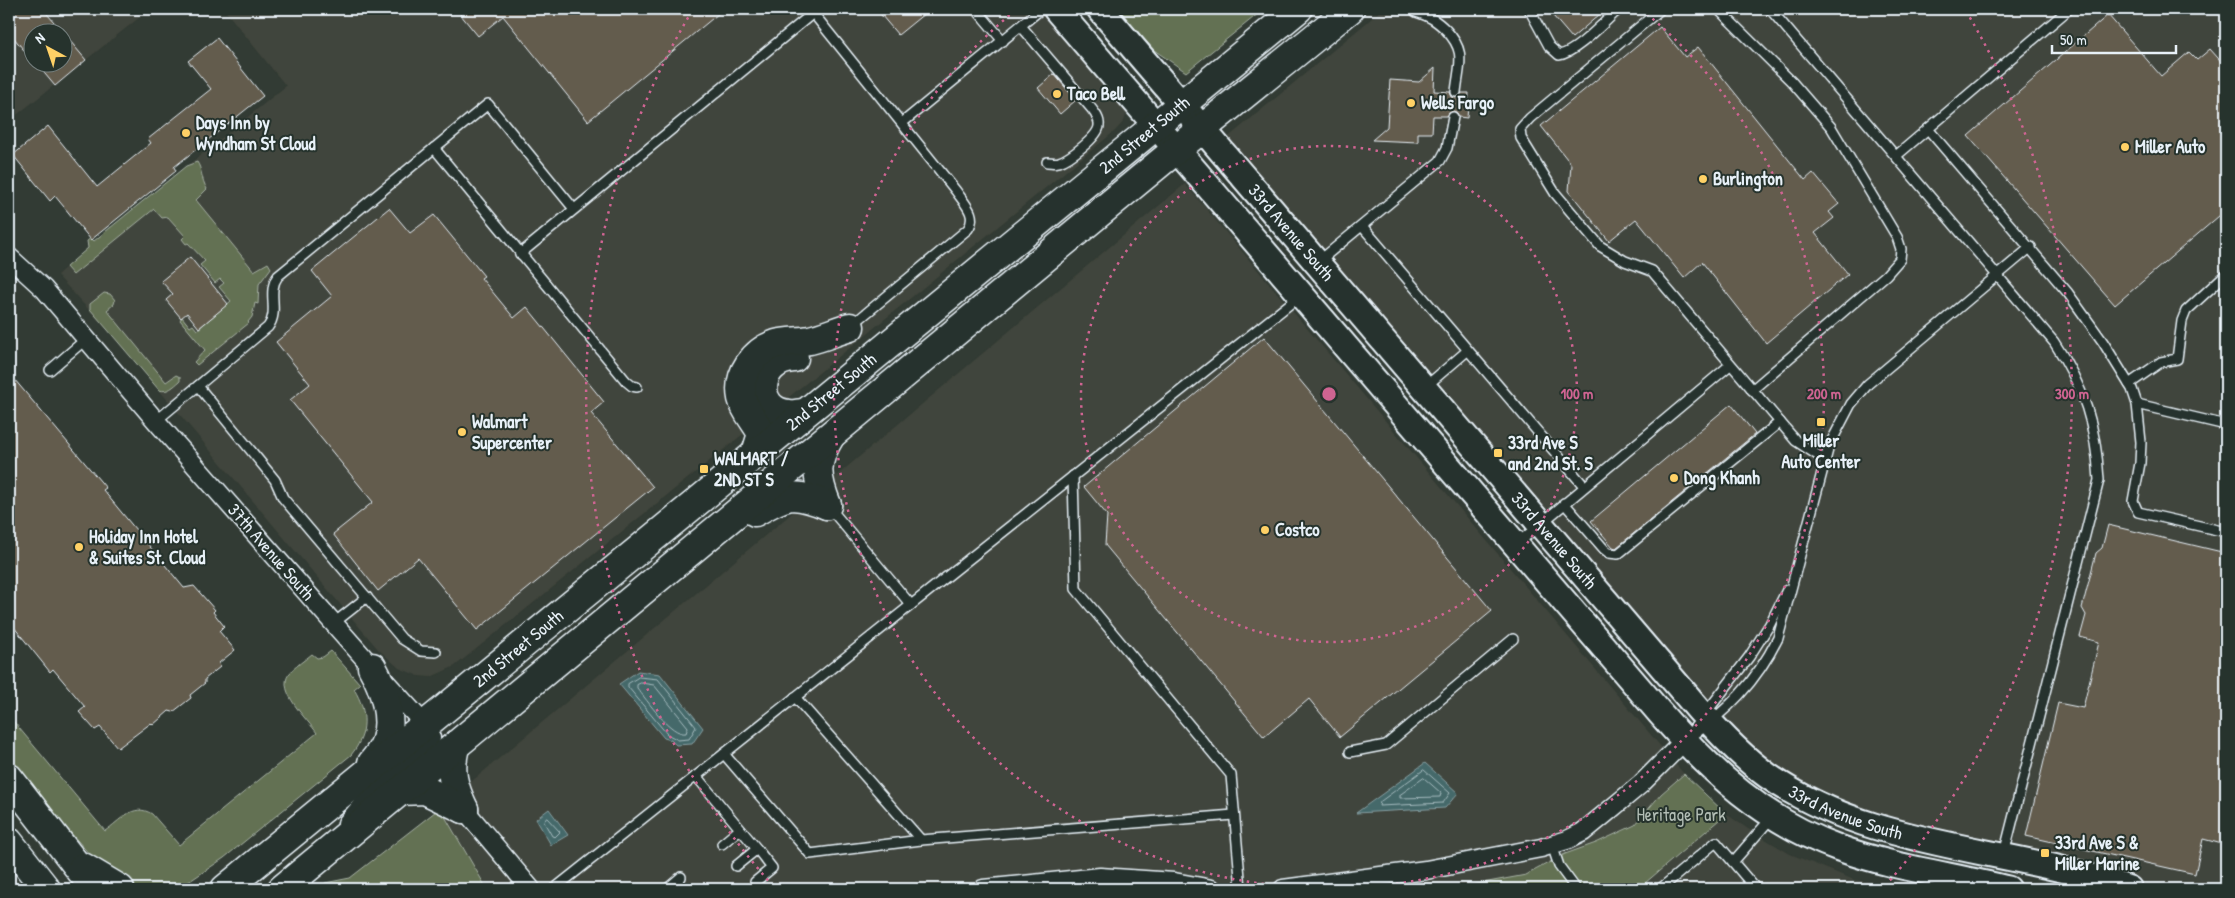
<svg xmlns="http://www.w3.org/2000/svg" width="2235" height="898" font-family="'Patrick Hand',sans-serif">
	<style>
		.built { fill: #41453c; fill-rule: evenodd }
		.green { fill: #637152; stroke: #a6b1a5 }
		.water { fill: #44696a; stroke: #869fa3 }
		.lines { fill: none; stroke-linecap: round; stroke-linejoin: round }
		.shore { stroke: #a6bbbf; stroke-width: 1 }
		.building { fill: #645c4e; stroke: #e8f1f8 }
		.lane-casing { stroke: #e8f1f8; stroke-width: 12 }
		.street-casing { stroke: #e8f1f8; stroke-width: 21 }
		.secondary-casing { stroke: #e8f1f8; stroke-width: 29 }
		.primary-casing { stroke: #e8f1f8; stroke-width: 31 }
		.highway-casing { stroke: #e8f1f8; stroke-width: 31 }
		.lane { stroke: #26332d; stroke-width: 9 }
		.street { stroke: #26332d; stroke-width: 18 }
		.secondary { stroke: #26332d; stroke-width: 25 }
		.primary { stroke: #26332d; stroke-width: 28 }
		.highway { stroke: #26332d; stroke-width: 28 }
		.ring { fill: none; stroke: #cf6492; stroke-width: 2.5; stroke-dasharray: 2.5 5 }
		.poi-dot { fill: #ffd166; stroke: #26332d; stroke-width: 2 }
		.labels { text-anchor: middle; stroke-width: 4; stroke-linejoin: round; paint-order: stroke }
		.poi-label { font-size: 18px; font-weight: bold; fill: #e8f1f8; stroke: #26332d; text-anchor: start }
		.street-label { font-size: 18px; fill: #e8f1f8; stroke: #26332d }
		.park-label { font-size: 18px; fill: #b3beb6; stroke: #26332d }
		.centre { fill: #cf6492; stroke: #26332d; stroke-width: 2.5 }
		.ring-label { font-size: 15px; text-anchor: middle; font-weight: bold; fill: #cf6492; stroke: #26332d; stroke-width: 4; stroke-linejoin: round; paint-order: stroke }
	</style>
	<rect width="100%" height="100%" fill="#323b34"/>
	<filter id="ink" filterUnits="userSpaceOnUse"><feTurbulence type="fractalNoise" baseFrequency=".02" numOctaves="2"/><feDisplacementMap in="SourceGraphic" scale="10" xChannelSelector="R" yChannelSelector="G"/><feConvolveMatrix kernelMatrix="1 2 1 2 8 2 1 2 1" color-interpolation-filters="sRGB"/></filter>
	<g filter="url(#ink)">
		<g class="built">
			<path d="M9 9H150L9 121ZM32 32H62V62H32Z"/>
			<path d="M224 9H1038L1127 112 1124 121 1115 131 831 363 455 666 431 677 419 676 399 668 378 649 121 345 57 275 88 248 87 241 91 238 94 241 286 86Z"/>
			<path d="M1383 9H2226V889H2152L2143 884 1846 808 1783 777 1748 748 1225 140Z"/>
			<path d="M1185 184 1684 774 1661 794 1635 825 1596 843 1565 854 1501 889H487L440 808Z"/>
			<path d="M1726 814 1748 829 1790 854 1854 880 1919 889H1638Z"/>
		</g>
		<g class="green">
			<path d="M1118 9H1264L1186 72 1154 50Z"/>
			<path d="M197 162C202 169 201 179 207 189L196 200 254 271 268 263 271 268 259 284 258 304 255 303 252 317 248 322 249 323 197 365 194 362 205 350 180 320 182 317 190 327 193 325 197 330 231 301 219 287 224 283 220 279 215 283 200 265 205 261 188 243 186 244 182 239 185 236 168 217 162 218 154 209 73 275 66 267 88 248 87 241 91 238 94 241 186 166Z"/>
			<path d="M104 293 110 294 115 300 114 304 107 310 166 382 176 375 180 377V381C174 386 168 393 159 390L90 309V304Z"/>
			<path d="M331 651 360 684 354 689C368 712 368 734 351 755L224 858 178 889H129L104 871 9 762V716L105 831C120 821 133 802 152 814L179 845 317 733C308 720 276 691 289 674 295 666 305 660 312 654L317 658 323 657Z"/>
			<path d="M1684 774 1726 814 1638 889H1450L1526 875 1565 854 1596 843 1635 825 1661 794Z"/>
			<path d="M440 808 487 889H322L325 883 350 878Z"/>
		</g>
		<g class="water">
			<path d="M638 671 660 674 703 728 692 744 676 745 671 740 664 738 619 684Z"/>
			<path d="M1425 763 1458 793 1445 808 1356 813Z"/>
			<path d="M549 809 568 835 551 845 536 819Z"/>
		</g>
		<g class="lines">
			<g class="shore">
				<path d="M639 677 658 679 696 727 689 739 678 740 667 734 628 687V684Z"/>
				<path d="M641 683 654 685 688 727 686 733C671 736 647 700 637 688V685Z"/>
				<path d="M1424 770 1450 793 1443 803 1379 806 1380 802Z"/>
				<path d="M1424 778 1441 793 1440 797 1400 798V795Z"/>
				<path d="M547 818 560 832 555 837 552 836 544 822Z"/>
			</g>
		</g>
		<g class="building">
			<path d="M9 9H43L86 60 55 86 35 62H62V32H32V60L9 32Z"/>
			<path d="M456 9H724L588 121 503 16 478 36Z"/>
			<path d="M876 9H930L898 35Z"/>
			<path d="M1547 9H1606L1572 38Z"/>
			<path d="M2108 15 2161 76 2189 52 2197 60 2210 49 2226 67V210L2115 305 1968 136Z"/>
			<path d="M1660 27 1685 57 1698 47 1805 180 1813 173 1839 204 1829 212 1834 218 1815 233 1848 274 1766 343 1702 262 1684 278 1636 219 1609 241 1569 191 1571 164 1541 126Z"/>
			<path d="M217 38 263 96 174 167 176 171 91 240 55 196 50 201 13 155 48 126 97 187 151 143 148 139 211 89 188 61Z"/>
			<path d="M1435 68 1434 91 1450 92 1452 97 1456 98 1462 93H1469L1467 118 1459 117 1457 113 1454 111 1449 113 1447 116H1433L1432 133H1418V142L1372 140 1387 127 1390 80 1419 82Z"/>
			<path d="M1054 74 1076 100 1060 114 1038 88Z"/>
			<path d="M389 208 410 233 434 215 484 276 481 278 514 318 527 307 604 402 591 413 653 487 477 630 418 558 378 591 333 534 373 502 290 400 310 384 276 342 332 296 312 271Z"/>
			<path d="M190 257 228 304 199 328 187 313 181 318 166 300 173 294 161 281Z"/>
			<path d="M1264 337 1492 611 1340 737 1309 699 1264 737 1105 545 1107 515 1084 487Z"/>
			<path d="M9 373 106 488 103 490 184 588 194 586 215 610 213 612 224 626 219 631 235 650 219 663 220 667 205 679V683L190 695 191 698 173 712 169 711 153 725 151 723 118 748 100 727 95 730 79 712 85 707 53 669 50 672 9 621Z"/>
			<path d="M1731 404 1755 434 1616 548 1613 547 1591 521Z"/>
			<path d="M2108 525 2226 553V845L2203 839 2195 874 2026 836 2058 703 2083 708 2099 642 2080 637 2086 615 2082 608 2096 553 2102 548Z"/>
		</g>
		<g class="lines">
			<g class="lane-casing">
				<g id="lane">
					<path d="M976 9 1003 41"/>
					<path d="M1529 9 1549 46 1559 55C1576 53 1605 21 1619 9"/>
					<path d="M1661 9 1530 118 1520 129 1521 138 1555 193 1600 246 1625 261 1652 271 1796 441 1825 460"/>
					<path d="M1718 9 1792 82 1831 127 1897 237 1901 249 1900 259 1886 275 1752 390"/>
					<path d="M1770 9 2054 342C2084 387 2096 426 2099 480L2004 854"/>
					<path d="M1416 12C1429 16 1436 20 1446 30 1467 52 1459 64 1456 92"/>
					<path d="M813 13 956 191C964 203 978 215 968 229L852 325"/>
					<path d="M1021 26 1091 108C1095 113 1100 119 1099 126 1098 137 1069 159 1059 162 1055 163 1051 162 1047 162"/>
					<path d="M902 123 1041 9"/>
					<path d="M1928 129 2068 293 2103 342 2132 389 2137 404 2141 442 2140 463 2133 501 2138 512 2226 532"/>
					<path d="M434 148 626 381 632 386 637 387"/>
					<path d="M1896 156 2069 9"/>
					<path d="M1362 226 1584 486"/>
					<path d="M520 254 818 9"/>
					<path d="M1318 262 1440 161 1447 148 1453 117"/>
					<path d="M50 370 86 339"/>
					<path d="M2129 384 2161 362 2177 359 2182 321 2186 311 2226 274"/>
					<path d="M198 386 275 480 283 498 402 639 421 651 436 652"/>
					<path d="M1425 387 1467 351"/>
					<path d="M2137 404 2226 425"/>
					<path d="M156 421 268 327C280 311 266 292 278 276L488 104 574 209"/>
					<path d="M1073 476 1076 589 1231 775 1241 889"/>
					<path d="M1564 503 1604 549 1609 553 1618 554 1780 422"/>
					<path d="M829 507 911 605"/>
					<path d="M1518 543 1730 365"/>
					<path d="M334 623 367 597"/>
					<path d="M795 697 921 840 1234 815"/>
					<path d="M1688 736 1749 657 1770 624 1787 590"/>
					<path d="M1687 740C1728 710 1755 684 1778 638L1829 446 1851 404 1868 384 2031 247"/>
					<path d="M1350 752 1386 745 1513 639"/>
					<path d="M724 754 810 854 921 840"/>
					<path d="M696 776 757 849 736 866"/>
					<path d="M722 844 740 829"/>
					<path d="M1552 845 1559 866 1576 889"/>
					<path d="M1733 862 1773 816"/>
					<path d="M755 882 772 868 757 849"/>
					<path d="M554 889 1301 295"/>
					<path d="M667 889 681 877"/>
					<path d="M1660 889 1716 842 1756 889"/>
				</g>
			</g>
			<g class="street-casing">
				<g id="street">
					<path d="M9 257 44 289 156 421 372 667 425 725 431 738 429 744 369 797 347 823"/>
					<path d="M464 809 531 889"/>
					<path d="M983 889 1100 877 1174 882 1212 889"/>
					<path d="M1283 889 1426 870 1541 848 1567 840 1583 832 1605 814 1641 784 1684 741"/>
				</g>
			</g>
			<g class="secondary-casing">
				<g id="secondary">
					<path d="M1056 9 1660 713C1711 772 1764 821 1839 848 1894 868 1952 875 2008 889"/>
					<path id="s1" d="M1100 9 1699 710C1720 734 1742 757 1768 776 1874 850 2011 846 2129 889"/>
				</g>
			</g>
			<g class="primary-casing">
				<g id="primary">
					<path d="M794 358C756 360 752 410 788 414 793 415 799 413 804 413"/>
					<path d="M756 453 762 434C756 422 745 411 742 398 737 374 754 351 776 344 787 341 798 342 810 340 823 337 836 331 850 327"/>
					<path d="M827 505C816 477 814 463 830 437"/>
					<path d="M755 512C787 494 792 491 827 505"/>
					<path d="M372 667C384 688 394 719 385 743 382 751 377 757 372 763"/>
					<path d="M455 746C449 772 453 785 464 809"/>
					<path d="M400 791 425 790 464 809"/>
					<path id="s2" d="M225 889 1298 9"/>
					<path d="M282 889 1161 162 1350 9"/>
				</g>
			</g>
			<g class="highway-casing">
				<g id="highway">
					<path d="M9 778 95 889"/>
					<path d="M9 842 46 889"/>
					<path d="M83 867 120 889"/>
				</g>
			</g>
			<use href="#lane" class="lane"/>
			<use href="#street" class="street"/>
			<use href="#secondary" class="secondary"/>
			<use href="#primary" class="primary"/>
			<use href="#highway" class="highway"/>
		</g>
	</g>
	<g class="ring">
		<circle cx="1329" cy="394" r="248"/>
		<path d="M1641 9A495 495 0 1 1 1017 9"/>
		<path d="M773 886A743 743 0 0 1 692 11M1966 11A743 743 0 0 1 1885 886"/>
	</g>
	<g class="poi-dot">
		<circle cx="1057" cy="94" r="5"/>
		<circle cx="1411" cy="103" r="5"/>
		<circle cx="186" cy="133" r="5"/>
		<circle cx="2125" cy="147" r="5"/>
		<circle cx="1703" cy="179" r="5"/>
		<rect x="1816" y="417" width="10" height="10" rx="2.5"/>
		<circle cx="462" cy="432" r="5"/>
		<rect x="1493" y="448" width="10" height="10" rx="2.5"/>
		<rect x="699" y="464" width="10" height="10" rx="2.5"/>
		<circle cx="1674" cy="478" r="5"/>
		<circle cx="1265" cy="530" r="5"/>
		<circle cx="79" cy="547" r="5"/>
		<rect x="2040" y="848" width="10" height="10" rx="2.5"/>
	</g>
	<g class="labels">
		<g class="poi-label">
			<text x="1067" y="100">Taco Bell</text>
			<text x="1421" y="109">Wells Fargo</text>
			<text x="196" y="129">Days Inn by<tspan x="196" dy="21">Wyndham St Cloud</tspan></text>
			<text x="2135" y="153">Miller Auto</text>
			<text x="1713" y="185">Burlington</text>
			<text x="472" y="428">Walmart<tspan x="472" dy="21">Supercenter</tspan></text>
			<text x="1821" y="447" text-anchor="middle">Miller<tspan x="1821" dy="21">Auto Center</tspan></text>
			<text x="1508" y="449">33rd Ave S<tspan x="1508" dy="21">and 2nd St. S</tspan></text>
			<text x="714" y="465">WALMART /<tspan x="714" dy="21">2ND ST S</tspan></text>
			<text x="1684" y="484">Dong Khanh</text>
			<text x="1275" y="536">Costco</text>
			<text x="89" y="543">Holiday Inn Hotel<tspan x="89" dy="21">&amp; Suites St. Cloud</tspan></text>
			<text x="2055" y="849">33rd Ave S &amp;<tspan x="2055" dy="21">Miller Marine</tspan></text>
		</g>
		<g class="street-label">
			<text dy="6" stroke="none"><textPath href="#s2" startOffset="1189">2nd Street South</textPath></text>
			<text dy="6" stroke="none"><textPath href="#s1" startOffset="294">33rd Avenue South</textPath></text>
			<text dy="6" stroke="none"><textPath href="#s2" startOffset="784">2nd Street South</textPath></text>
			<text dy="6" stroke="none"><textPath href="#s1" startOffset="699">33rd Avenue South</textPath></text>
			<text transform="translate(271 552) rotate(49)" y="6">37th Avenue South</text>
			<text dy="6" stroke="none"><textPath href="#s2" startOffset="379">2nd Street South</textPath></text>
			<text dy="6" stroke="none"><textPath href="#s1" startOffset="1104">33rd Avenue South</textPath></text>
		</g>
		<g class="park-label">
			<text x="1681" y="821">Heritage Park</text>
		</g>
	</g>
	<circle cx="1329" cy="394" r="8" class="centre"/>
	<g class="ring-label">
		<text x="1577" y="399">100 m</text>
		<text x="1824" y="399">200 m</text>
		<text x="2072" y="399">300 m</text>
	</g>
	<rect width="2235" height="898" fill="none" stroke="#26332d" stroke-width="30"/>
	<rect x="15" y="15" width="2205" height="868" fill="none" stroke="#e8f1f8" stroke-width="2" filter="url(#ink)"/>
	<g transform="translate(48 48) rotate(320)"><circle r="24" fill="#26332d" stroke="#747f7e"/>
	<path d="M0-4L9 19L0 12L-9 19Z" fill="#ffd166"/>
	<text y="-8" font-size="14" font-weight="bold" text-anchor="middle" fill="#e8f1f8">N</text>
	</g>
	<path d="M2052 45v8h124v-8" fill="none" stroke="#e8f1f8" stroke-width="2.5"/>
	<text x="2060" y="45" font-size="15" fill="#e8f1f8" stroke="#26332d" stroke-width="4" paint-order="stroke">50 m</text>
</svg>
